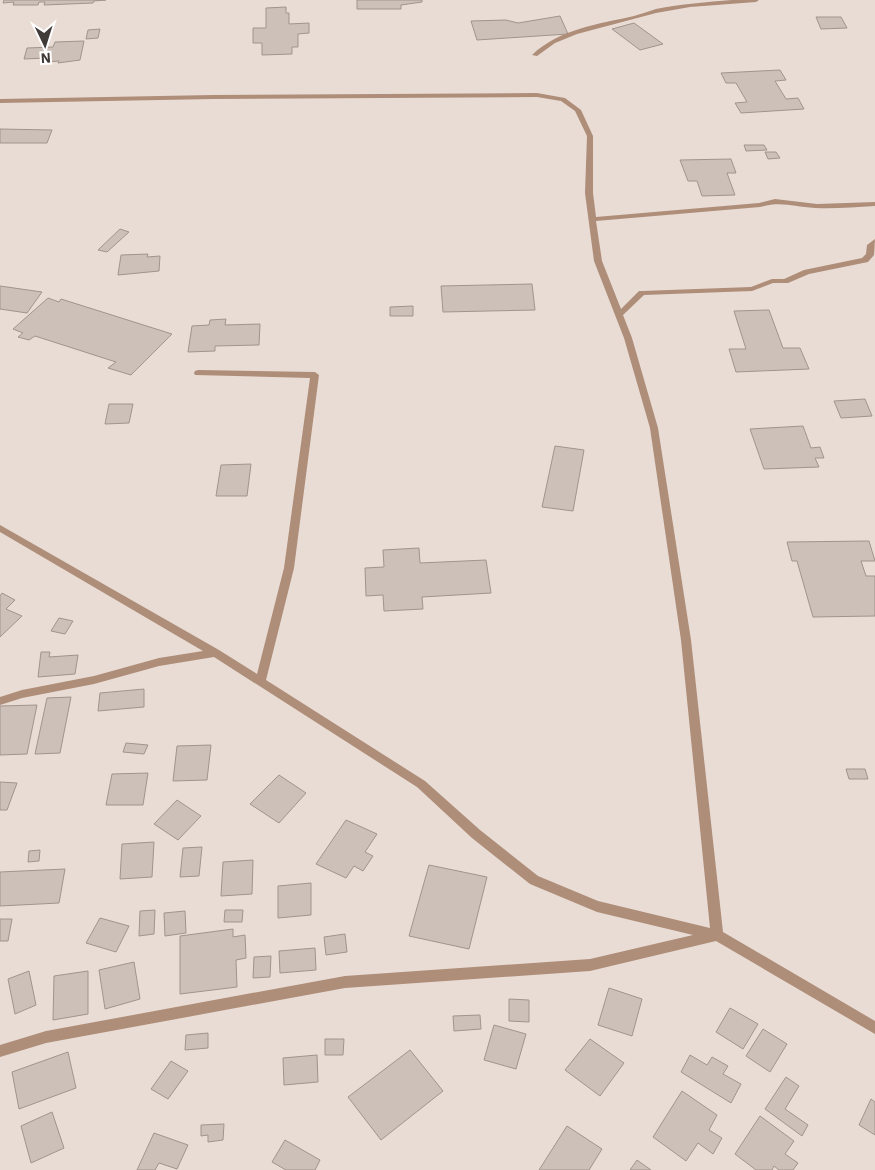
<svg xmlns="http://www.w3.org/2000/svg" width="875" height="1170" font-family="'IBM Plex Sans',sans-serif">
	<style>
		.building { fill: #cdc0b8; stroke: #a0948c }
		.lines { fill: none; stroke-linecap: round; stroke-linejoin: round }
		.street { fill: #ae8d79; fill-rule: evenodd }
	</style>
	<rect width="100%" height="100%" fill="#e9dcd4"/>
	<g class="building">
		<path d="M4 0H106L94 1 93 3 44 5 45 2H39L38 5H13L14 2 3 3Z"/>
		<path d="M357 0H422V2L401 5V9H357Z"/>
		<path d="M286 7V13H289V24L309 23V33L298 34V47H292V54L262 55V43H253V28H266V8Z"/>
		<path d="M560 16 568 34 477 40 471 21 506 20 518 23Z"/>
		<path d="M816 17H841L847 28 821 29Z"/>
		<path d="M634 23 663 44 640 50 612 29Z"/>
		<path d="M100 29 98 38 86 39 88 30Z"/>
		<path d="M84 41 80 60 58 63 59 61 45 62 46 58 24 59 27 48 53 47 55 42Z"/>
		<path d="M780 70 786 80 775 81 786 99 798 98 804 109 741 113 735 103 747 102 736 83H726L721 73Z"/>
		<path d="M0 129 52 130 47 143H0Z"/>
		<path d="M744 145H764L767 150 746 151Z"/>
		<path d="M765 152H776L780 158 768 159Z"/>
		<path d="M731 159 736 173H727L735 195 702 196 697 181H688L680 160Z"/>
		<path d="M120 229 129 232 107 252 98 250Z"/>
		<path d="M148 254 147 257 160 256 159 271 118 275 121 255Z"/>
		<path d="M532 284 535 310 443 312 441 286Z"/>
		<path d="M0 286 42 292 27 313 0 309Z"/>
		<path d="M48 298 59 302 61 299 172 334 131 375 108 368 116 362 35 336 29 340 18 337 23 333 13 329Z"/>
		<path d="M413 306V316H390V307Z"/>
		<path d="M769 310 783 348H800L809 369 736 372 729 349H746L734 311Z"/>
		<path d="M226 319 225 325 260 324 259 345 215 346V351L188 352 192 326 209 325 210 320Z"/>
		<path d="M865 399 872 416 841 418 834 401Z"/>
		<path d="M109 404H133L129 423 105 424Z"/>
		<path d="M803 426 811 448 820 447 824 458H815L819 467 764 469 750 429Z"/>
		<path d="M555 446 584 450 573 511 542 507Z"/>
		<path d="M251 464 247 496H216L221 465Z"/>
		<path d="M869 541 875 561H861L866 576H875V616L813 617 797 561H792L787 542Z"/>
		<path d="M419 548 420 563 486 560 491 593 422 597 423 609 384 611 383 595 366 596 365 568 384 567 383 550Z"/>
		<path d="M2 593 15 600 6 609 22 616 0 637V596Z"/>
		<path d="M59 618 73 621 65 634 51 631Z"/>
		<path d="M41 652H50L49 657 78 655 75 674 38 677Z"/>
		<path d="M144 689V707L98 711 100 693Z"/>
		<path d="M71 697 60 753 35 754 47 698Z"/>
		<path d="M37 705 27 754 0 755V706Z"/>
		<path d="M126 743 148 745 144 754 123 752Z"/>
		<path d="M211 745 207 780 173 781 177 746Z"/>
		<path d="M846 769H865L868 779H849Z"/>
		<path d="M148 773 143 805H106L112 774Z"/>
		<path d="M279 775 306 793 279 823 250 804Z"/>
		<path d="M0 782 17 783 7 810H0Z"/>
		<path d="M177 800 201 816 178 840 154 824Z"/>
		<path d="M346 820 377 834 365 852 373 856 363 871 354 866 346 878 316 864Z"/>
		<path d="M154 842 152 877 120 879 122 844Z"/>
		<path d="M202 847 199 876 180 877 183 848Z"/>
		<path d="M40 850 39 861 28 862 29 851Z"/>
		<path d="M253 860 252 894 221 896 223 862Z"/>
		<path d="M429 865 487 877 469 949 409 936Z"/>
		<path d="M65 869 59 903 0 906V872Z"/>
		<path d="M311 883V915L278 918V886Z"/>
		<path d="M155 910 154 934 139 936 140 911Z"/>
		<path d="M225 910H243L242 922H224Z"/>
		<path d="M185 911 186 933 165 936 164 913Z"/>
		<path d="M100 918 129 926 116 952 86 943Z"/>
		<path d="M0 919H12L8 941H0Z"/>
		<path d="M233 929V937L245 935 246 958 236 960 237 987 180 994V936Z"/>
		<path d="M345 934 347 952 326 955 324 937Z"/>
		<path d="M315 948 316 970 280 973 279 951Z"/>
		<path d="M271 956 270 977 253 978 254 957Z"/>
		<path d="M134 962 140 999 105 1009 99 970Z"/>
		<path d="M29 971 36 1005 15 1014 8 979Z"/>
		<path d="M88 971V1014L53 1020 54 976Z"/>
		<path d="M609 988 642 999 632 1036 598 1025Z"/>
		<path d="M509 999 529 1000V1022L509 1021Z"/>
		<path d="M730 1008 758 1024 743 1049 716 1032Z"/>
		<path d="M480 1015 481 1029 454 1031 453 1016Z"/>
		<path d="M494 1025 526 1034 516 1069 484 1060Z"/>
		<path d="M763 1029 787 1044 770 1072 746 1056Z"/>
		<path d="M208 1033V1048L185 1050 186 1035Z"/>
		<path d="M325 1039H344L343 1055H325Z"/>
		<path d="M590 1039 624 1063 600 1096 565 1070Z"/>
		<path d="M410 1050 443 1091 381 1140 348 1097Z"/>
		<path d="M68 1052 76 1088 19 1109 12 1072Z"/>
		<path d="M317 1055 318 1082 284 1085 283 1058Z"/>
		<path d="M690 1055 707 1065 712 1057 728 1066 723 1074 741 1084 731 1103 681 1072Z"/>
		<path d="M171 1061 188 1071 168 1099 151 1089Z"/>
		<path d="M786 1077 799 1086 785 1109 808 1125 802 1136 765 1109Z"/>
		<path d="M682 1091 717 1115 709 1130 722 1138 713 1154 698 1143 686 1161 653 1137Z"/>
		<path d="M871 1099 875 1102V1135L859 1125Z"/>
		<path d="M52 1112 64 1148 31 1163 21 1126Z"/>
		<path d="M760 1116 794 1141 785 1154 798 1163 793 1170H779L774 1166 772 1170H756L735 1154Z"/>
		<path d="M224 1124 223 1140 208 1142V1135L201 1136V1125Z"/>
		<path d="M567 1126 602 1149 589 1170H539Z"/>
		<path d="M154 1133 188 1145 177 1169 159 1163 155 1170H137Z"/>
		<path d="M285 1140 320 1160 315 1170H286L272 1162Z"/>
		<path d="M637 1160 651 1170H630Z"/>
	</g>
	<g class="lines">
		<g class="street">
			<path d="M732 0H759L756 2 690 7 656 13 577 34 555 43 537 56 532 55C559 29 599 24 634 16 642 14 649 11 656 9 681 4 707 2 732 0Z"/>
			<path d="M537 93 565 98 581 110 593 136V193L596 217 759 203 775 199 817 204 875 202V206C855 207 835 209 815 208 793 207 782 201 760 207L596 221 602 261 621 309 639 291H642L751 287 772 279H784L804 270 862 258 866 254 867 245 875 239 874 255 868 262 809 274 788 283H773L752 291 644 295 623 315 632 338 658 428 691 640 723 932 875 1021V1034L716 941 590 971 345 988 46 1043 0 1057V1045L46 1031 345 976 590 959 693 935 597 912 530 884 472 838 417 787 214 657 159 666 94 684 22 698 0 705V697L22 690 94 676 159 658 203 651 0 532V525L219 650 257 674 284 568 310 378 195 375 194 373 195 371 198 370 315 372 319 375 294 568 266 680 425 781 480 830 538 876 598 901 710 928 681 640 650 428 624 338 594 261 585 193 587 136 575 111 561 101 537 97 213 99 0 103V99L213 95Z"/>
		</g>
	</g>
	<g transform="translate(45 45) rotate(176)" stroke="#ffffff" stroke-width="4" paint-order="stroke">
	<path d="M0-4L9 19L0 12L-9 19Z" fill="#403b38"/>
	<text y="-8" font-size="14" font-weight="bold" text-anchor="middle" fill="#403b38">N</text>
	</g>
</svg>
